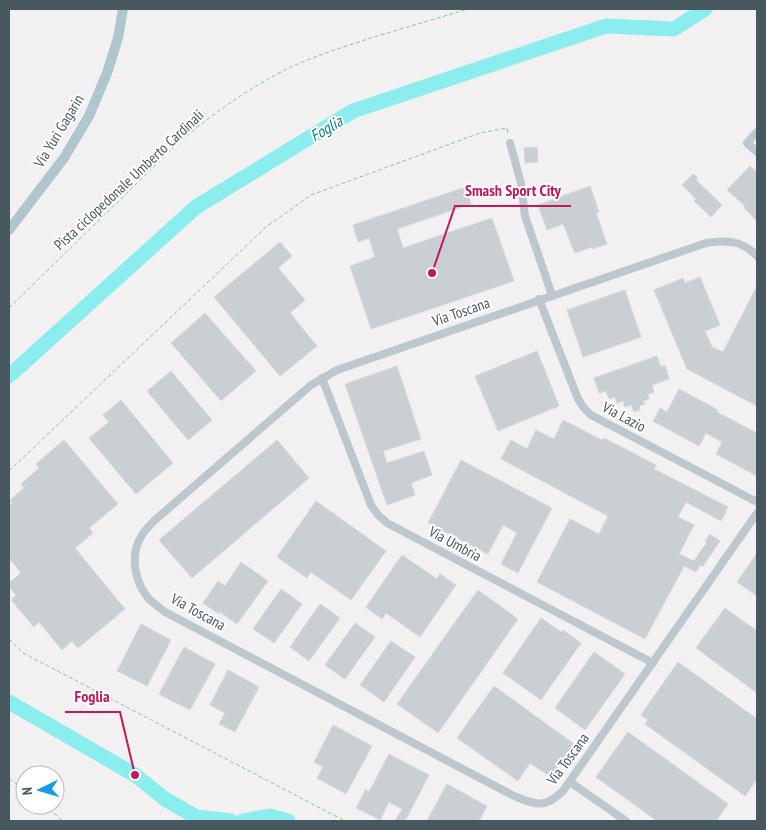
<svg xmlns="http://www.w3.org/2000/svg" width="766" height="830" font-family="'PT Sans Narrow',sans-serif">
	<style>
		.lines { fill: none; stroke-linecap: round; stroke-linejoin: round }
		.river { stroke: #8bedee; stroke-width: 15 }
		.building { fill: #cacfd3; stroke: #d4d8dc }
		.path { stroke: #76d091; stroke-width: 1; stroke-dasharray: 4 2.5; stroke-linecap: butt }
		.minor { stroke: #bcc8cd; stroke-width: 8 }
		.major { stroke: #b0c6cf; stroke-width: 10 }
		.labels { text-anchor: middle; stroke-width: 4; stroke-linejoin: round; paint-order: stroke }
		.street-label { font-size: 15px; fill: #48585f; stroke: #fff }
		.water-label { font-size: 16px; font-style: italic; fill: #0b7f80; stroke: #fff }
		.leader { fill: none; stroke: #c2185b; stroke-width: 2 }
		.callout-dot { fill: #c2185b; stroke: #fff; stroke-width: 2 }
		.callout-label { font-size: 16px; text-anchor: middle; font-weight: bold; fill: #c2185b; stroke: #fff; stroke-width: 4; stroke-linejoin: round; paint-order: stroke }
	</style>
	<rect width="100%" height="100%" fill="#f3f0f1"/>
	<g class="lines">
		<g class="river">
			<path d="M9 376 196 207 353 111 606 26 674 29 705 9"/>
			<path d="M9 702 135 775 165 799 196 817 231 821"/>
			<path d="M243 821 270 816 288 821"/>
		</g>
	</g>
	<g class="building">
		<path d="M537 147 538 162 525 163 524 148Z"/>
		<path d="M750 166 757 172V221L744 208 745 206 727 190Z"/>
		<path d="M693 174 698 178 696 180 722 205 711 217 694 201 696 199 682 185Z"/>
		<path d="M590 186 599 212 596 213 607 244 592 249V247L575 253 563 224 547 230 538 205Z"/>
		<path d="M466 187 471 204 397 229 403 248 492 218 514 281 371 329 350 266 375 257 369 238 358 242 353 225Z"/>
		<path d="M280 242 292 256 278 268 305 300 290 313 317 346 280 376 214 297Z"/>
		<path d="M700 277 720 325 705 331 712 347 723 352 757 286V406L687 369 654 290 683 278 685 283Z"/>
		<path d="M625 290 641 337 583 357 567 310Z"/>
		<path d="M205 313 256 371 221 401 171 343Z"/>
		<path d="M537 351 559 406 498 431 475 376Z"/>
		<path d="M657 356 661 367 665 365 669 379 652 385 654 392 648 394 649 399 643 401 645 404 639 406 640 410 634 412 631 405 625 407 623 401 617 403 615 397 609 399 606 391 599 393 594 378Z"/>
		<path d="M397 366 421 439 383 451 387 463 424 451 432 475 411 483 415 495 387 505 345 384Z"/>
		<path d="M171 371 212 420 188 440 147 391Z"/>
		<path d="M679 389 718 410 717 412 757 433V476L716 454 722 442 706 433 699 446 653 421 660 408 667 412Z"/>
		<path d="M121 400 173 463 136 494 89 438 109 422 103 415Z"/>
		<path d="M563 420 602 440 604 438 656 465 654 469 728 507 721 521 686 502 678 517 694 525 679 554 694 561 707 542 705 541 710 534 720 541 703 566 700 565 696 572 684 566 645 639 537 582 570 519 599 534 608 516 501 459 511 440 527 449 536 430 554 439Z"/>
		<path d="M64 440 118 504 89 528 93 533 75 548 125 609 78 648 72 641 62 650 39 622 34 627 11 600 16 595 9 587V583L21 573 9 558V506L12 503 10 500 24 488 21 484 39 468 36 464Z"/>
		<path d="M277 440 309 478 192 578 159 540Z"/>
		<path d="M461 460 552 508 518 573 501 564 517 533 503 525 488 554 428 523Z"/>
		<path d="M316 501 386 551 351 600 311 572 307 578 277 557Z"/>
		<path d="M757 553V596L737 582Z"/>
		<path d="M402 555 437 579 440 574 456 585 420 637 386 613 382 619 366 607Z"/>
		<path d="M241 562 268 581 237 624 220 612 219 614 203 603 218 581 225 586Z"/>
		<path d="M281 589 302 604 274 643 253 629Z"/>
		<path d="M478 590 518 619 438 733 397 704Z"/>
		<path d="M320 604 340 618 309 661 290 647Z"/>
		<path d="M725 608 757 631V693L696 648Z"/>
		<path d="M541 618 561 632 563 630 581 643 541 700 503 673Z"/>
		<path d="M355 623 375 637 345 679 325 665Z"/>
		<path d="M141 624 171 640 147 686 117 671Z"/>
		<path d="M391 641 415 657 384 702 360 685Z"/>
		<path d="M184 647 215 664 190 710 159 694Z"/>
		<path d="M594 652 625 674 585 730 555 708Z"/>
		<path d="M678 662 757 719V779L745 796 645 724 648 720 641 715Z"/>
		<path d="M228 670 259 687 235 732 219 724 225 713 210 705Z"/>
		<path d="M494 686 574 744 551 777 530 763 518 781 457 738Z"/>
		<path d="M333 725 372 746 346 794 317 778 323 767 314 762Z"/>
		<path d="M628 732 728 804 716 821H657L596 777Z"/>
		<path d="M389 754 429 775 405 821H395L402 809 389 802 380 820 356 808 366 789 369 792Z"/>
		<path d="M447 784 487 806 479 821H427Z"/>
	</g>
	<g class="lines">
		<g class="path">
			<path d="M9 308 177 144C211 115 247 89 287 69 316 55 347 46 377 36 408 27 438 18 468 9"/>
			<path d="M9 471 266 227 311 195 480 133 507 128 508 135"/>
			<path d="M9 639 23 653 345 821"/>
			<path d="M9 779 25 789"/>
			<path d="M44 805 63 821"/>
		</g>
		<g class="minor">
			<path d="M757 132 747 143 757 152"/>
			<path d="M510 143 521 183 525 216 552 295"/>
			<path d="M757 256C742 240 726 240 706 243L337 370 311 385 155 520C150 525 145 530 142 535 129 555 135 583 149 599 154 604 160 608 165 612L514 796C537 805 544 809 563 791L757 513"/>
			<path d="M539 299 578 399 584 408 591 415 757 502"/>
			<path d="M322 378 371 505 378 515 387 523 653 663"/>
			<path d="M570 782 626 821"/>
		</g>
		<path class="major" d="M9 230 64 158 89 116 107 73 118 38 123 9"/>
	</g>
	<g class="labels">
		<g class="street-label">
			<text transform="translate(59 131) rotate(-59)" y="5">Via Yuri Gagarin</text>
			<text transform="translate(129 180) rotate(-43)" y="5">Pista ciclopedonale Umberto Cardinali</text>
			<text transform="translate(461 312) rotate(-19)" y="5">Via Toscana</text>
			<text transform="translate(624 417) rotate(28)" y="5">Via Lazio</text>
			<text transform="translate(455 544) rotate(28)" y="5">Via Umbria</text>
			<text transform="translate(198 612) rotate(29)" y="5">Via Toscana</text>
			<text transform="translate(568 759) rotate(-54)" y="5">Via Toscana</text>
		</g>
		<g class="water-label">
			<text transform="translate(326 128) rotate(-31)" y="6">Foglia</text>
		</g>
	</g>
	<path class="leader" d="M432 273L455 206H571M135 775L120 712H65"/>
	<g class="callout-dot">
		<circle cx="432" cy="273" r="5"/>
		<circle cx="135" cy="775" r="5"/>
	</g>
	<g class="callout-label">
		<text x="513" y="196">Smash Sport City</text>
		<text x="92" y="702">Foglia</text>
	</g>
	<rect width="766" height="830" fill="none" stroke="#48585f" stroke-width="20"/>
	<g transform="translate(40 790) rotate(265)"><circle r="24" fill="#ffffff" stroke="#b6bcbf"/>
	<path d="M0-4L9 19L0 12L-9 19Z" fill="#159be8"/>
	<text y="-8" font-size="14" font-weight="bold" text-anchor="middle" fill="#48585f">N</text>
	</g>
</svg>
